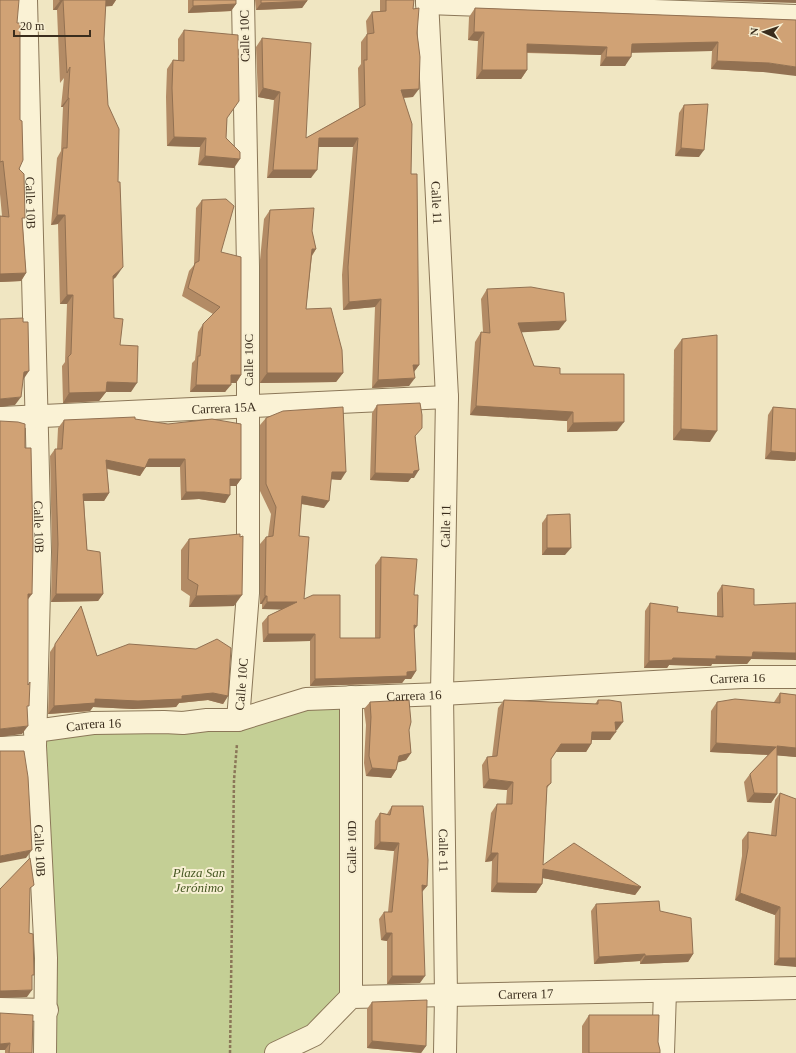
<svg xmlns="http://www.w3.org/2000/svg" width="796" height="1053" font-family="Georgia,serif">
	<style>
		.green { fill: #c4cf95 }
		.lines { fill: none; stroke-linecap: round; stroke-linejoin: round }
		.street-casing { stroke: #8b7758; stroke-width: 24 }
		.path { stroke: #8b7758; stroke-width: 2.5; stroke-dasharray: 3 2; stroke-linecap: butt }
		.street { stroke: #faf2d5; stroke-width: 22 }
		.wall { fill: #b38b65 }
		.shaded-wall { fill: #927152 }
		.building { fill: #d0a275; stroke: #927152 }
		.labels { text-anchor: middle; stroke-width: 4; stroke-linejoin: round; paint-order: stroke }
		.street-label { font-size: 13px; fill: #3a2d1d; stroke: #f7efd2 }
		.park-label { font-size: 13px; font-style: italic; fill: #465722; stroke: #f7efd2 }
	</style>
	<rect width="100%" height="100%" fill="#f0e6c2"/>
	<path class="green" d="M352 699 350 992 312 1031 268 1053H49L39 734Z"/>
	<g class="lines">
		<g class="street-casing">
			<g id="street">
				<path id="s1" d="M26 0 40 552 35 746 46 958 45 1053"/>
				<path id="s2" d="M427 0 447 397 442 694 446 996 445 1053"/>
				<path d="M427 3 796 16"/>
				<path id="s3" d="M0 418 447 397"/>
				<path id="s4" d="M238 720 248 593V266L243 0"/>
				<path id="s5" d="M35 731 93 723 164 722 183 723 207 720H238L306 699 442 694 742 677H796"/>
				<path d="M0 748 35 746"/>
				<path d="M351 997V697"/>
				<path d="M0 1009 47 1010"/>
				<path id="s6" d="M276 1053 314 1035 351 997 796 988"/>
				<path d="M663 1053 665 991"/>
			</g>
		</g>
		<path class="path" d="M230 1053 234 780 237 744"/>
		<use href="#street" class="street"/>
	</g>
	<g class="wall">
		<path d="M0 0 17 23 19 169 26 273 21 281 0 282V216H2L0 194Z"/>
		<path d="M53 0H116L112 6H105L104 39 116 277 113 279 114 318 120 345 131 392H106L99 401 63 403 62 366 65 362 67 304H60L58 224 51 225 57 158 61 151 63 107H61L64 78 60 83 57 10H53Z"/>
		<path d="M188 0H236V4L231 11 188 13Z"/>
		<path d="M255 0H307V1L302 8 256 10Z"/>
		<path d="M380 0H414L413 9V97L404 98 411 174 419 365 414 372 409 386 372 388 375 307 343 310 342 275 353 147H318L311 178H267L274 100 258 97 256 47 262 38 306 138 359 108 358 68 361 64V42L367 34 366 21 372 12 380 11Z"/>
		<path d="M475 8 796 20 763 72 711 69 712 51 632 52 625 66H600L601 55 527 53V70L521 79H476L478 41 468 40 469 17Z"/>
		<path d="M184 30 227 118 226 138 234 168 198 165 200 147 167 146 166 97 167 69 173 60H178V39Z"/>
		<path d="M684 105 699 157 675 156 679 113Z"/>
		<path d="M202 200 221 252 241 375 236 383H231L225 392H190L192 363 195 360 198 332 203 324 213 314 182 296 189 271 194 265 196 208Z"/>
		<path d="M270 210 312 231 316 249 312 256 306 309 343 373 336 382 260 383V260L264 219Z"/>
		<path d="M487 289 559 330 521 332 534 366 560 374 617 431 567 432V421L470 415 475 342 481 332H483L481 299Z"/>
		<path d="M682 339 710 442 673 440 674 350Z"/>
		<path d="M377 405 416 437 414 478H411L408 482 370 480 372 413Z"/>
		<path d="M773 407 796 409V459L795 461 765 459 768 415Z"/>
		<path d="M266 418 341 480 331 479 324 508 301 504 299 536 304 599 340 638H375V565L381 557 414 595V630L416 671 411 679H405L402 683 310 686V641L263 642 262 623 268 616 282 609H262V604H260V544L266 537H268L271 514 260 491V425Z"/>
		<path d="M135 419 241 479 236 486H230L225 503 199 499 181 500 180 467H146L140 476 107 469 109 493 104 501H84L87 550 103 594 98 601 51 602 52 552 50 456 55 449H57L58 428 64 420Z"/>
		<path d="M547 516 565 555H542V523Z"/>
		<path d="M189 539 234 606 189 607 190 596 181 590V550Z"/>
		<path d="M722 585 751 659 747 664H712L711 666 669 665 667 668H644L645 611 650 603 677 612 717 616V593Z"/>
		<path d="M81 606 97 656 228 696 223 704 208 700 179 703 176 707 133 709 93 707 90 711 48 714 50 652Z"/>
		<path d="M780 693 796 695V757L777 755V794L771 803 747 802 744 782 750 774 768 755 710 752 711 711 717 702H774Z"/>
		<path d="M504 700 595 704 598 700 617 730H616L610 740H592L591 744 586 752H555L551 759V783L547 788 543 865 641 887 635 895 543 878 542 884 536 893 491 892 492 861 485 862 491 813 497 804H506L507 790 483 788 482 765 487 757H492L498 708Z"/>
		<path d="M370 702 409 730 411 753 406 760 397 762 396 770 391 778 366 776 364 763 366 725 364 709Z"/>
		<path d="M780 793 793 966 774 965 775 915 735 900 742 856V840L748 832 771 835 775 800Z"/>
		<path d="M392 806 427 886 422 892 420 983 387 984V941L381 940 379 919 384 912H388L394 851 374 849 375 821 380 813 387 814Z"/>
		<path d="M596 904 660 911 693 954 688 962 640 964V961L594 964 591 911Z"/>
		<path d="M372 1002 426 1046 421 1053 367 1048V1009Z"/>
		<path d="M0 1013 32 1053H5V1050Z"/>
		<path d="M589 1015 658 1042 660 1053H582V1026Z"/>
	</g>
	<g class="shaded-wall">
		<path d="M63 0 57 10H53L60 1Z"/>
		<path d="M104 0H116L112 6 99 7Z"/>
		<path d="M697 0H796V3Z"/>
		<path d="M307 1 302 8 256 10 261 3Z"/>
		<path d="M236 4 231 11 188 13 193 6Z"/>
		<path d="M474 32H484L478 41 468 40Z"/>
		<path d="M718 42 712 51 626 53 632 44Z"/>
		<path d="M527 44 607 47 601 55 521 52Z"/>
		<path d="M606 57H631L625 66H600Z"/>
		<path d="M717 61 769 63 796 67V76L763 72 711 69Z"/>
		<path d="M482 70H527L521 79H476Z"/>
		<path d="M263 88 280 92 274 100 258 97Z"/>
		<path d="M419 89 413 97 395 98 401 90Z"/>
		<path d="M68 98H69L63 107H61Z"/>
		<path d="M174 137 206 138 200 147 167 146Z"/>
		<path d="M319 138H358L353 147H313Z"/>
		<path d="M681 148 704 150 699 157 675 156Z"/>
		<path d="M205 156 240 159 234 168 198 165Z"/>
		<path d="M273 170H317L311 178H267Z"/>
		<path d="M57 215H65L58 224 51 225Z"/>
		<path d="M312 249H316L310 258Z"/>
		<path d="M123 267 116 277 107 285 113 276Z"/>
		<path d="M26 273 21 281 0 282V274Z"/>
		<path d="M67 295H73L67 304H60Z"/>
		<path d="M381 299 375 307 343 310 349 302Z"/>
		<path d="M566 321 559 330 512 333 518 323Z"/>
		<path d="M413 365H419L413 373Z"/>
		<path d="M29 371 23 380 18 381 24 372Z"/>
		<path d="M267 373H343L336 382 260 383Z"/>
		<path d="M231 375H241L236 383H226Z"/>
		<path d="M415 378 409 386 372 388 378 380Z"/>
		<path d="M107 382 137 383 131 392H106L99 401 63 403 69 393Z"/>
		<path d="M196 385H231L225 392H190Z"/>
		<path d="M21 397 15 405 0 407V399Z"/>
		<path d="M476 406 573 412 567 421 470 415Z"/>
		<path d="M624 422 617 431 567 432 573 423Z"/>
		<path d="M681 429 717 431 710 442 673 440Z"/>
		<path d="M771 451 796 453V459L795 461 765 459Z"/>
		<path d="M149 459H185L180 467H143Z"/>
		<path d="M106 460 145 468 140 476 101 467Z"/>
		<path d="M419 470 414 478H411L408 482 370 480 375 473Z"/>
		<path d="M332 472H346L341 480 327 479Z"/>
		<path d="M230 479H241L236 486H225Z"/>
		<path d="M186 492H204L230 495 225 503 199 499 181 500Z"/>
		<path d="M109 493 104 501H78L83 494Z"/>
		<path d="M302 496 329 501 324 508 297 503Z"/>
		<path d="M547 548H571L565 555H542Z"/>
		<path d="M28 594H32L26 602Z"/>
		<path d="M56 594H103L98 601 51 602Z"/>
		<path d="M242 595 234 606 189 607 196 596Z"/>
		<path d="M265 596H267L262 604H260Z"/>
		<path d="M267 602H297L292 610 262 609Z"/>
		<path d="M414 625 417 626 412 633Z"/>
		<path d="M268 634H315L310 641 263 642Z"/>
		<path d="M753 652 796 653V660L751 659 747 664H712L711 666 669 665 667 668H644L649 661 673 658 716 656Z"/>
		<path d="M416 671 411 679H405L402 683 310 686 315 679Z"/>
		<path d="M213 693 228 696 223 704 208 700 179 703 176 707 133 709 93 707 90 711 48 714 54 706 95 699Z"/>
		<path d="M615 722H623L617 730 609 731Z"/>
		<path d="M28 726 22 734 0 737V729Z"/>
		<path d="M592 732H616L610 740H586Z"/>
		<path d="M716 743 776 747 770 755 710 752Z"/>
		<path d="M561 744H591L586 752H555Z"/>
		<path d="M777 746 796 748V757L771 755Z"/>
		<path d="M411 753 406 760 393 764 399 756Z"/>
		<path d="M372 768 396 770 391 778 366 776Z"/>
		<path d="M489 779 513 782 507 790 483 788Z"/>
		<path d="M754 793 777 794 771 803 747 802Z"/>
		<path d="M380 842 399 843 394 851 374 849Z"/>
		<path d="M32 850 26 858 0 863V856Z"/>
		<path d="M491 853H498L492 861 485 862Z"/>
		<path d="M543 869 641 887 635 895 537 877Z"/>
		<path d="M497 883 542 884 536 893 491 892Z"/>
		<path d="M422 885 427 886 421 893Z"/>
		<path d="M740 893 780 907 775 915 735 900Z"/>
		<path d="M386 933H392L387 941 381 940Z"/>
		<path d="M645 954 640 961 594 964 599 957Z"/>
		<path d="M693 954 688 962 640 964 645 956Z"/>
		<path d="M779 958H796V967L774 965Z"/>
		<path d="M392 976H425L420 983 387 984Z"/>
		<path d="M32 990 27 997 0 998V991Z"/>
		<path d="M372 1041 426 1046 421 1053 367 1048Z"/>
		<path d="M10 1043 5 1050H0V1044Z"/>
	</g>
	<g class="building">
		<path d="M0 0H19L17 23H20V120L22 121 23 160 19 169 24 174 25 218H22L26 273 0 274V216L9 217 3 161 0 162Z"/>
		<path d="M60 0H106L104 39 108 105 119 129 118 182H120L123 267 113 276 114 318 123 319 120 345 138 346 137 383 107 382 106 392 69 393 68 357 71 354 73 295H67L65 215H57L63 148H67L69 98H68L70 67 67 73 63 0 60 1Z"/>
		<path d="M193 0H236V4L193 6Z"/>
		<path d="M261 0H307V1L261 3Z"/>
		<path d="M386 0H414L413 9 419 8 417 33 420 57 419 89 401 90 412 124 411 174H417L419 365H413L415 378 378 380 381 299 349 302 348 267 358 138H319L317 170H273L280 92 263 88 262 38 311 43 306 138 365 105 364 60H367V34L374 33 372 12 386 11Z"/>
		<path d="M475 8 796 20V67L769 63 717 61 718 42 632 44 631 57H606L607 47 527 44V70H482L484 32H474Z"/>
		<path d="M184 30 238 35 239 101 227 118 226 138 240 152V159L205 156 206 138 174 137 172 88 173 60 184 61Z"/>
		<path d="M708 104 704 150 681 148 684 105Z"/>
		<path d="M226 199 234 206 221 252 241 257V375H231V385H196L198 356H200L203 324 220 307 188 288 195 263 199 261 202 200Z"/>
		<path d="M314 208 312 231 316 249H312L306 309 331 308 342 350 343 373H267V250L270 210Z"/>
		<path d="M531 287 564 293 566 321 518 323 534 366 560 368V374H624V422L573 423V412L476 406 481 332 490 333 487 289Z"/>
		<path d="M23 318V322H28L29 371 24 372 21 397 0 399V319Z"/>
		<path d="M717 335V431L681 429 682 339Z"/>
		<path d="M420 403 422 415V428L415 436 419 470 414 471 413 474 375 473 377 405Z"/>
		<path d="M343 407 346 472H332L329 501 302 496 299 536 309 537 304 599 313 595H340V638H380L381 557 417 559 414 595H418L417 626 414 625 416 671 407 672V676L315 679V634H268V616L297 602H267V596H265L266 537 273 536 276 507 266 484V418L283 411Z"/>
		<path d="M773 407 796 409V453L771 451Z"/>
		<path d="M135 417V419L168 424 212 419 241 424V479H230V495L204 492H186L185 459H149L145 468 106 460 109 493 83 494 87 550 100 552 103 594H56L58 544 55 449H62L64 420Z"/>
		<path d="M0 421 18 422 25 424V448H31L33 544 32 594H28V685L30 682 29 706H27L28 726 0 729Z"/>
		<path d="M570 514 571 548H547V515Z"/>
		<path d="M240 534V537L243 536 242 595 196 596 198 585 188 579 189 539Z"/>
		<path d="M722 585 754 589V605L796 603V653L753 652 752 657 716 656V659L673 658 672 660 649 661 650 603 678 607 677 612 723 617Z"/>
		<path d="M81 606 97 656 129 644 196 649 217 639 231 648 228 696 213 693 182 696V699L138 701 95 699V703L54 706 55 644Z"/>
		<path d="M780 693 796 695V748L777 746V794L754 793 750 774 776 747 716 743 717 702 735 699 780 703Z"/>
		<path d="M409 700 411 722 409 730 411 753 399 756 396 770 372 768 369 756 371 717 370 702Z"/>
		<path d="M504 700 598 704V700H609L621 702 623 722H615L616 732H592L591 744H561L551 759V783L547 786 543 865 574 843 641 887 543 869 542 884 497 883 498 853H491L497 804H512L513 782 489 779 487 757 497 756Z"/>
		<path d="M0 751H24L28 777 32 850 0 856Z"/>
		<path d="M780 793 796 799V958H779L780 907 740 893 748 848V832L776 836Z"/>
		<path d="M392 806H423L428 860 427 886 422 885 425 976H392V933H386L384 912H392L399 843 380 842V813L390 815Z"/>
		<path d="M30 858 34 885 30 888 29 933 33 934 34 975H32V990L0 991V889Z"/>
		<path d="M659 901 660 911 691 918 693 954 645 956V954L599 957 596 904Z"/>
		<path d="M427 1000 426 1046 372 1041V1002Z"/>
		<path d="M0 1013 33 1015 32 1053H9L10 1043 0 1044Z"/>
		<path d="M589 1015H659L658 1042 660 1050V1053H589Z"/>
	</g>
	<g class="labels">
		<g class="street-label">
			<text transform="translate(244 36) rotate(-91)" y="5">Calle 10C</text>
			<text dy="5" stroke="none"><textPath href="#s1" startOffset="203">Calle 10B</textPath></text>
			<text dy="5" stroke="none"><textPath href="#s2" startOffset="203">Calle 11</textPath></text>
			<text transform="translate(248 360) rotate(-90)" y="5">Calle 10C</text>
			<text dy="5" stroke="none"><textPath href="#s3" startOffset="224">Carrera 15A</textPath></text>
			<text transform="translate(445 526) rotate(-89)" y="5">Calle 11</text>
			<text dy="5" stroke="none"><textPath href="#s1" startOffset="527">Calle 10B</textPath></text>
			<text dy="5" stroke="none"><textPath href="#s5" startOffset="707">Carrera 16</textPath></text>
			<text dy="5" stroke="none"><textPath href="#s4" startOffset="36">Calle 10C</textPath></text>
			<text dy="5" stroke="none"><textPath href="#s5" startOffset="383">Carrera 16</textPath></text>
			<text dy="5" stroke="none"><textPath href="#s5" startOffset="59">Carrera 16</textPath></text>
			<text transform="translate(351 847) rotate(-90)" y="5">Calle 10D</text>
			<text dy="5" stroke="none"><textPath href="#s1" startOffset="851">Calle 10B</textPath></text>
			<text dy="5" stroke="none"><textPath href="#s2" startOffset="851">Calle 11</textPath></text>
			<text dy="5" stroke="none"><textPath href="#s6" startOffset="270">Carrera 17</textPath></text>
		</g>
		<g class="park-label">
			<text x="199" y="877">Plaza San<tspan x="199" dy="15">Jerónimo</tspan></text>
		</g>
	</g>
	<g transform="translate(764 32) rotate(273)" stroke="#f7efd2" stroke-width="3" paint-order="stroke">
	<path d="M0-3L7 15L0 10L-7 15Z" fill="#3a2d1d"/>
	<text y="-6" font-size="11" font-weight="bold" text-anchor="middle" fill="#3a2d1d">N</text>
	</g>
	<path d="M14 30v6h76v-6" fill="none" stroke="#3a2d1d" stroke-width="2"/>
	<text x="20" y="30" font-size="12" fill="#3a2d1d" stroke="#f7efd2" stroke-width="3" paint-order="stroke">20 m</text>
</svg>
